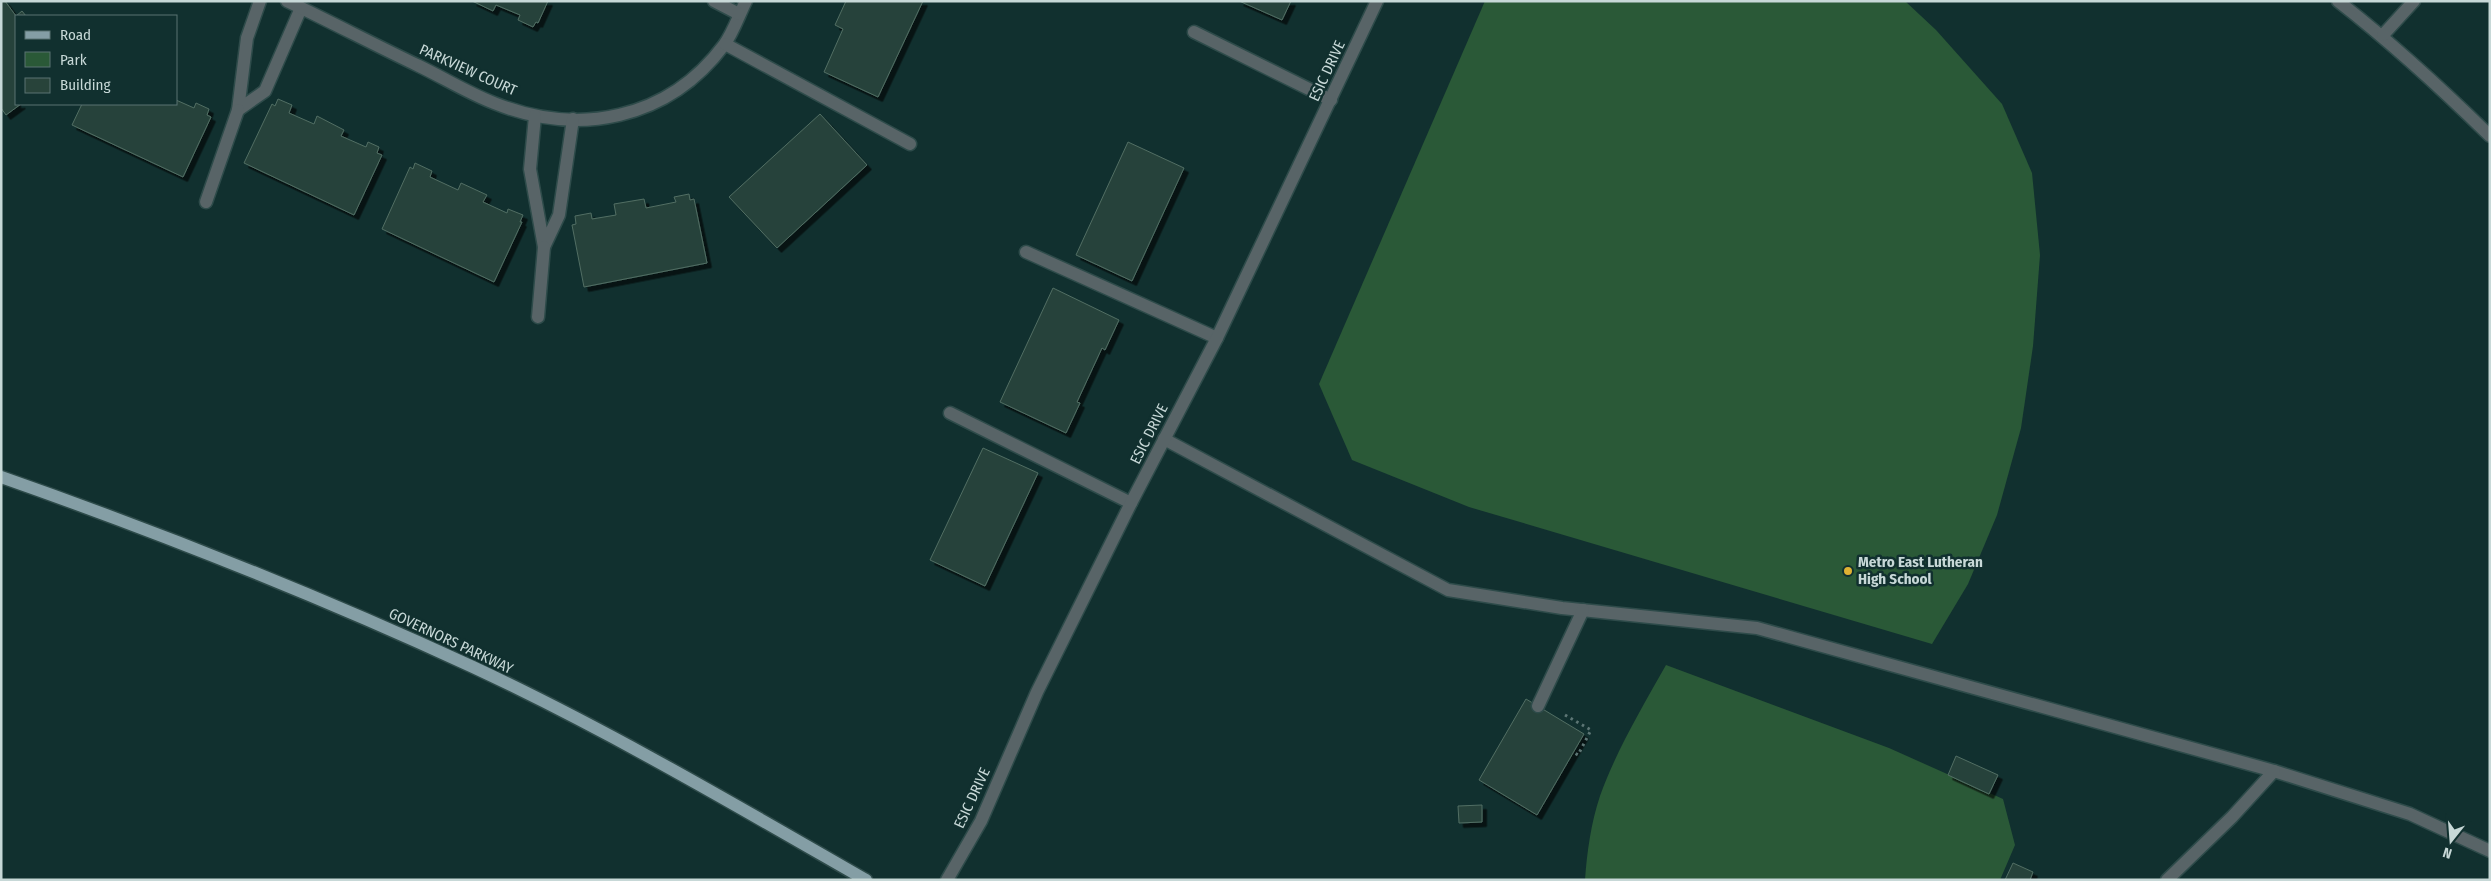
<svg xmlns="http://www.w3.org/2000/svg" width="2491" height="881" font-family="'Fira Sans Condensed',sans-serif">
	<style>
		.green { fill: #2a5937 }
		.building { fill: #28433a; stroke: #516e64; filter: url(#shadow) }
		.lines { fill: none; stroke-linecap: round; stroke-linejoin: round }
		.minor-casing { stroke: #2e4b4a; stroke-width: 15 }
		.major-casing { stroke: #2e4b4a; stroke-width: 15 }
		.path { stroke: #5d7675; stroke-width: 3; stroke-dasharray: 2.5 4; stroke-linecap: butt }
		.minor { stroke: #586467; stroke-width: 12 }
		.major { stroke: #849ea5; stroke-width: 12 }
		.poi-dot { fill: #deb133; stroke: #11302f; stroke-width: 2 }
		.labels { text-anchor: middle; stroke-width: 5; stroke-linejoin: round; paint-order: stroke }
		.street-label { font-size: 15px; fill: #c7d8d7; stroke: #11302f }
		.poi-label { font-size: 15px; font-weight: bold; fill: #c7d8d7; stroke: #11302f; text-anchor: start }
	</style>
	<defs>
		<filter id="shadow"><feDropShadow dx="4.5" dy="4.5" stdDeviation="0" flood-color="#0009"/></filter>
	</defs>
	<rect width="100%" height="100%" fill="#11302f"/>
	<g class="green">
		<path d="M1485 1H1905L1936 30 2002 104 2032 173 2040 255 2033 346 2021 428 1997 515 1968 584 1932 644 1469 507 1352 460 1319 384Z"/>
		<path d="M1666 665 1889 748 2003 799 2015 845 2000 880H1585C1587 852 1591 823 1600 796 1616 751 1643 706 1666 665Z"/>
	</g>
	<g class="building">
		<path d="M1 1H5L16 16 22 11 26 16H16V104H21L6 115 1 108Z"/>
		<path d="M472 1H548L538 23 536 22 533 27 518 20 520 15 496 5 493 11Z"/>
		<path d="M846 1H923L878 97 824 72 843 29 835 25Z"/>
		<path d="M1239 1H1291L1282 20Z"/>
		<path d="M278 99 292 105 289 113 314 124 317 116 344 130 341 136 366 147 368 142 379 147 377 153 382 155 354 215 244 163 272 104 275 106Z"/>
		<path d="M176 100 194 108 196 103 209 109 207 115 211 117 183 177 72 125 82 104H176Z"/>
		<path d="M820 114 867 165 777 248 729 197Z"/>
		<path d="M1128 142 1184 168 1132 281 1076 255Z"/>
		<path d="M415 163 432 171 430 177 458 190 461 183 487 195 483 202 507 213 508 209 523 215 520 222H522L494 282 382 229 410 167 413 169Z"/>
		<path d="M689 194 690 200 694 199 707 263 584 287 572 225 576 224 575 216 591 213 592 219 616 215 614 204 644 199 646 208 676 202 674 197Z"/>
		<path d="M1053 288 1119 320 1105 350 1102 348 1077 402 1080 403 1066 433 1000 402Z"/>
		<path d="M983 448 1038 473 985 586 930 560Z"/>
		<path d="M1526 699 1584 734 1537 815 1479 780Z"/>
		<path d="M1956 756 1998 775 1989 794 1948 775Z"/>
		<path d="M1482 805V822L1459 823 1458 806Z"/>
		<path d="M2013 863 2033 872 2030 880H2005Z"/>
	</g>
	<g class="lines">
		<g class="minor-casing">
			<g id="minor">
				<path d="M260 1 247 38 238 110 265 91 301 8"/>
				<path d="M287 1C331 22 375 45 419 66 444 78 468 93 494 103 578 137 668 120 724 45 733 33 739 15 746 1"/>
				<path d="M714 1 739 14"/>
				<path d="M2338 1C2392 43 2441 88 2490 136"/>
				<path d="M1194 32 1331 100"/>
				<path d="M2383 35 2414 1"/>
				<path d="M725 44 910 144"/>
				<path d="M535 116 530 169 544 247 559 215 573 119"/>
				<path d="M206 202 238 110"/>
				<path d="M1026 252 1217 338"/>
				<path d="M538 317 544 247"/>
				<path d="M950 413 1131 503"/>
				<path d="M1164 439 1448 590 1562 608 1757 628 2274 771 2410 814 2490 851"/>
				<path d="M1538 706 1583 610"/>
				<path d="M947 880 981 821 1037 692 1131 503 1217 338 1377 1"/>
				<path d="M2167 880 2232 817 2274 771"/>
			</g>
		</g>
		<g class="major-casing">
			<path id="major" d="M1 477C161 533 319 596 473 667 608 730 737 806 866 880"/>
		</g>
		<path class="path" d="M1565 715 1591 730 1578 755 1573 752"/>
		<use href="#minor" class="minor"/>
		<use href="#major" class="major"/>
	</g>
	<circle class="poi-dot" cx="1848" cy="571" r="5"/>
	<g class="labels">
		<g class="street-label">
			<text transform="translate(468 70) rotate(24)" y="5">PARKVIEW COURT</text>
			<text transform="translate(1327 71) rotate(-65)" y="5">ESIC DRIVE</text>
			<text transform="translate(1149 434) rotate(-63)" y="5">ESIC DRIVE</text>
			<text transform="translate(451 641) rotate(25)" y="5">GOVERNORS PARKWAY</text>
			<text transform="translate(972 798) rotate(-65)" y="5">ESIC DRIVE</text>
		</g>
		<g class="poi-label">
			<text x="1858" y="567">Metro East Lutheran<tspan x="1858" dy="17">High School</tspan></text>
		</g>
	</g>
	<rect width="2491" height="881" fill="none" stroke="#c7d8d7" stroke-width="5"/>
	<rect x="15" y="15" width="162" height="90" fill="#11302f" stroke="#5a7372"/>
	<rect x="25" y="31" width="25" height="8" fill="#849ea5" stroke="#5a7372"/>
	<text x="60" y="40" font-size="15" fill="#c7d8d7">Road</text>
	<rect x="25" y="52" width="25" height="15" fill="#2a5937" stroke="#5a7372"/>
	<text x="60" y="65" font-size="15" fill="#c7d8d7">Park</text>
	<rect x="25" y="78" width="25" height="15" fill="#28433a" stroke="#5a7372"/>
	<text x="60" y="90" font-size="15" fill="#c7d8d7">Building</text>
	<g transform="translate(2451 841) rotate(197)" stroke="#11302f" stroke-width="4" paint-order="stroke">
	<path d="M0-4L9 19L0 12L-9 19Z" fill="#c7d8d7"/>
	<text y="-8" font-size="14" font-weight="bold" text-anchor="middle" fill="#c7d8d7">N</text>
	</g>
</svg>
